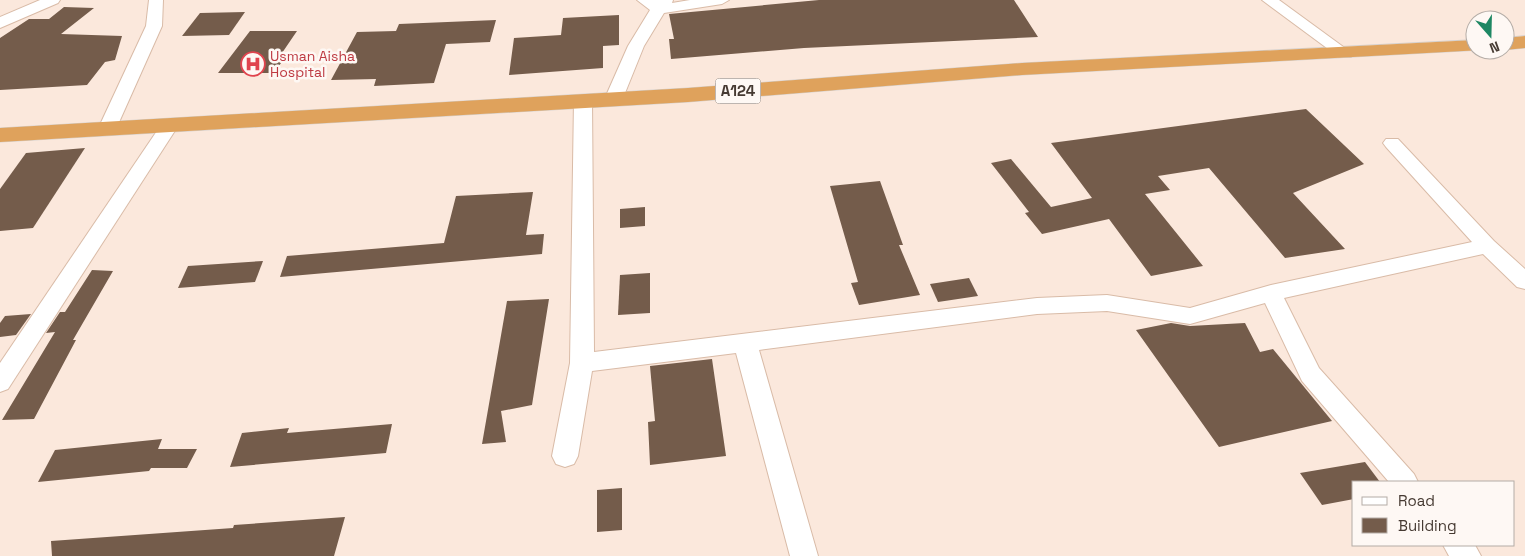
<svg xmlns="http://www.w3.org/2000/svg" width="1525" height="556" font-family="'Space Grotesk',sans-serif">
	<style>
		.building { fill: #745c4b }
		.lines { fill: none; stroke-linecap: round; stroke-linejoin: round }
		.minor-casing { stroke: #d9bba7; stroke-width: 2 }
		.trunk-casing { stroke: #d3d0ce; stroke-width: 1 }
		.minor { fill: #fff; fill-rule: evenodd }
		.trunk { fill: #dfa25c; fill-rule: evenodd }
		.labels { text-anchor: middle; stroke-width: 5; stroke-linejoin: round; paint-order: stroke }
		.far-health-label { font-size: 14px; fill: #be3a42; stroke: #fef8f4; text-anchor: start }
		.shield { fill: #fef8f4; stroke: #7d736c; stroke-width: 1 }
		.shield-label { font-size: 15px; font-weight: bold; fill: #463a32 }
	</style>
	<rect width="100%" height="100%" fill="#fbe8dc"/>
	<g class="building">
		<path d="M819 0H1014L1038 37 804 48 671 59 669 39H674L669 14Z"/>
		<path d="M64 7 94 8 61 34 122 36 115 60 105 62 87 85 0 90V38L29 19H49Z"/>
		<path d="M245 12 229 35 182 36 200 13Z"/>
		<path d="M619 15V45L603 46V68L509 75 514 38 561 35 563 18Z"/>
		<path d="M496 20 490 42 446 44 434 83 374 86 376 79 331 80 357 32 396 31 399 24Z"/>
		<path d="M250 31H297L282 53H288L274 73H218Z"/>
		<path d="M1306 109 1364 164 1293 193 1345 249 1285 258 1209 168 1158 176 1170 190 1145 194 1203 266 1151 276 1109 219 1042 234 1025 213 1029 212 991 163 1011 159 1051 207 1092 198 1051 143Z"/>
		<path d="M85 148 33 228 0 231V189L26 153Z"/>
		<path d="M880 181 903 245H899L920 295 859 305 851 283 858 282 830 186Z"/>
		<path d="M533 192 526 235 544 234 542 254 280 277 287 256 444 243 456 196Z"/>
		<path d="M645 207V226L620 228V209Z"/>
		<path d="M263 261 255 282 178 288 188 266Z"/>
		<path d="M92 270 113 271 73 340H76L34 419 2 420 55 332 46 333 60 312H65Z"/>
		<path d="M650 273V313L618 315 620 275Z"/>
		<path d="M969 278 978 296 938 302 930 284Z"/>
		<path d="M549 299 532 405 501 411 506 442 482 444 507 301Z"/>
		<path d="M31 314 16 335 0 337V323L5 316Z"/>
		<path d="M1171 323 1190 326 1245 323 1260 352 1273 349 1332 421 1219 447 1136 330Z"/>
		<path d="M712 359 726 456 650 465 648 422 655 421 650 366Z"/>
		<path d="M392 424 386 453 230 467 242 433 289 428 287 433Z"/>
		<path d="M162 439 158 449H197L187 468H151L149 471 38 482 55 450Z"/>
		<path d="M1365 462 1380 482H1354V499L1322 505 1300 473Z"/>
		<path d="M622 488V530L597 532V490Z"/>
		<path d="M345 517 334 556H52L51 541 233 528 234 525Z"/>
	</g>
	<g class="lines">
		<g class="minor-casing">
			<g id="minor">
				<path d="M40 0H60L58 3 0 28V17Z"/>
				<path d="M149 0H163L162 26 116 129 113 133H101L98 129 146 26Z"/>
				<path d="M637 0H673L672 3 690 0H729L722 4 664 13 644 46 623 98 620 102H608L605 98 628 46 650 10Z"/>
				<path d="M1262 0H1279L1353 54 1351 57H1339Z"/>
				<path d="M583 95 589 96 592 100 594 352 1037 298 1107 295 1190 308 1271 285 1472 242 1386 147 1383 143 1386 139H1398L1494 241 1525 269V289L1517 287 1483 254 1284 298 1319 368 1414 474 1418 482H1389L1302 381 1265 303 1190 324 1107 311 1037 314 759 350 818 556H790L736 353 592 371 578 456 574 464 565 467 556 464 552 456 570 363 574 100 577 96Z"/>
				<path d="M169 121 175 122 178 126 8 389 0 392V363L163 122Z"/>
				<path d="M1443 545H1475L1481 556H1449Z"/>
			</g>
		</g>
		<g class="trunk-casing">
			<g id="trunk">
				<path d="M1525 36V48L1505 50H1504L1505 38Z"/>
				<path d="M1475 40V50H1482L1022 75 688 102 0 142V128L688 88 1022 63Z"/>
			</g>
		</g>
		<use href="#minor" class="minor"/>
		<use href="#trunk" class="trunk"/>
	</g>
	<defs>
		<g id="hospital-ring" transform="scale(1.25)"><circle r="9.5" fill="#fef8f4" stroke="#e0444e" stroke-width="1.5"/><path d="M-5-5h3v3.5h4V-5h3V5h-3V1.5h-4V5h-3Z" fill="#e0444e"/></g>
	</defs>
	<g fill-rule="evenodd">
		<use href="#hospital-ring" x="253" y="64"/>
	</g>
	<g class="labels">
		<g class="far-health-label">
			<text x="270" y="61">Usman Aisha<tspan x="270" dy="16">Hospital</tspan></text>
		</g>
		<rect class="shield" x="715.5" y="78.5" width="45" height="25" rx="4"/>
		<g class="shield-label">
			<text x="738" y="96">A124</text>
		</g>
	</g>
	<rect x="1352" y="481" width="162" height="65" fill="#fef8f4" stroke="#b4aca6"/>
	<rect x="1362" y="497" width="25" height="8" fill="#ffffff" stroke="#b4aca6"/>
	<text x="1398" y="506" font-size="15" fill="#463a32">Road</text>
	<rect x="1362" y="518" width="25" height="15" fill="#745c4b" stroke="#b4aca6"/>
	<text x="1398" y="531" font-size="15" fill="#463a32">Building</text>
	<g transform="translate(1490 35) rotate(160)"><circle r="24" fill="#fef8f4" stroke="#b4aca6"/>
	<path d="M0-4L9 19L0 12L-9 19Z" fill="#1e8763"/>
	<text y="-8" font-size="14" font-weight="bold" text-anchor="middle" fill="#463a32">N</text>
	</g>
</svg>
